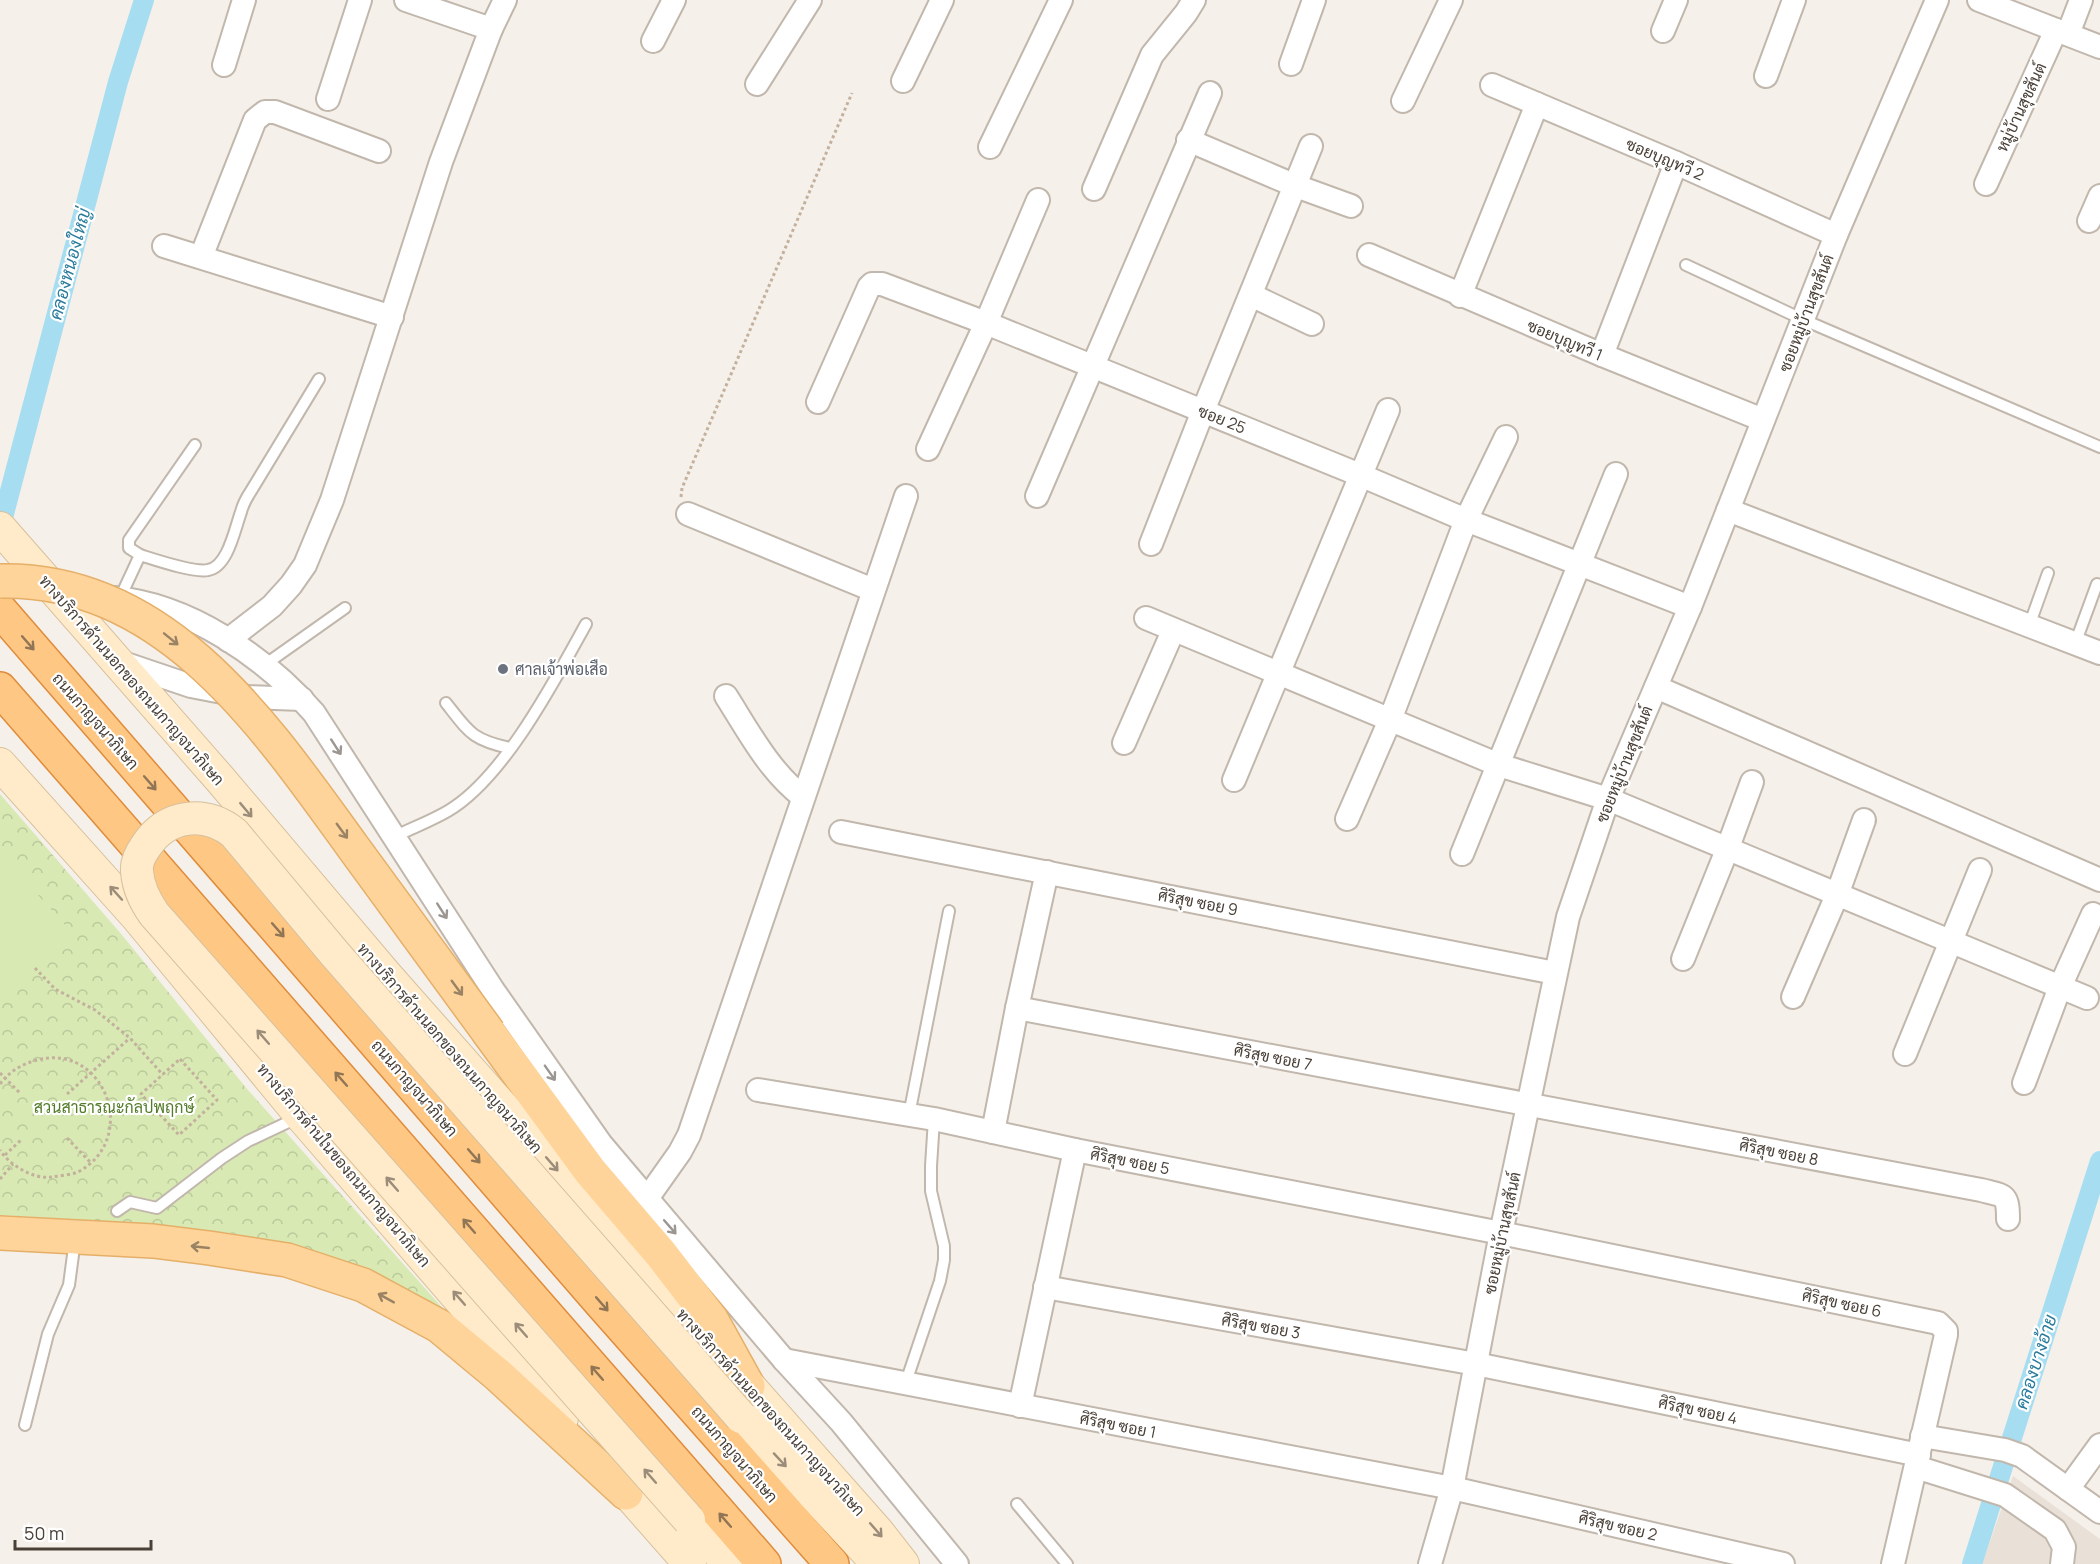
<svg xmlns="http://www.w3.org/2000/svg" width="2100" height="1564" font-family="Manrope,Sarabun,sans-serif">
	<style>
		.residential { fill: #e9e1d8 }
		.park { fill: url(#park-crowns) }
		.garden { fill: #d8e9b3 }
		.lines { fill: none; stroke-linecap: round; stroke-linejoin: round }
		.canal { stroke: #a7ddf1; stroke-width: 20 }
		.service-casing { stroke: #c1b7ac; stroke-width: 14 }
		.minor-casing { stroke: #c1b7ac; stroke-width: 26 }
		.secondary-casing { stroke: #d8c09c; stroke-width: 34 }
		.primary-casing { stroke: #e5af68; stroke-width: 36 }
		.trunk-casing { stroke: #de8c3b; stroke-width: 36 }
		.path { stroke: #c3b19d; stroke-width: 3; stroke-dasharray: 3 3; stroke-linecap: butt }
		.service { stroke: #fff; stroke-width: 10 }
		.minor { stroke: #fff; stroke-width: 22 }
		.secondary { stroke: #ffebca; stroke-width: 32 }
		.primary { stroke: #fed49a; stroke-width: 33 }
		.trunk { stroke: #fec783; stroke-width: 33 }
		.secondary-bridge-casing { stroke: #d8c09c; stroke-width: 34; stroke-linecap: butt }
		.primary-bridge-casing { stroke: #e5af68; stroke-width: 36; stroke-linecap: butt }
		.secondary-bridge { stroke: #ffebca; stroke-width: 32 }
		.primary-bridge { stroke: #fed49a; stroke-width: 33 }
		.oneway { stroke: #9a8364 }
		.oneway2 { stroke: #917656 }
		.oneway3 { stroke: #9b9692 }
		.oneway4 { stroke: #9b8d7a }
		.worship-dot { fill: #6b7280; stroke: #fff; stroke-width: 2 }
		.labels { text-anchor: middle; stroke-width: 4.5; stroke-linejoin: round; paint-order: stroke }
		.street-label { font-size: 16px; fill: #494038; stroke: #fff }
		.worship-label { font-size: 16px; fill: #5b616d; stroke: #fff; text-anchor: start }
		.park-label { font-size: 16px; fill: #547c2a; stroke: #fff }
		.water-label { font-size: 18px; font-style: italic; fill: #2a7c9d; stroke: #fff }
	</style>
	<defs>
		<pattern id="park-crowns" width="20" height="18" patternUnits="userSpaceOnUse" patternTransform="scale(1.5)"><rect width="20" height="18" fill="#d8e9b3"/><path d="M2 6a3 3 0 1 1 6 0M12 15a3 3 0 1 1 6 0" fill="none" stroke="#bbc99b"/></pattern>
	</defs>
	<rect width="100%" height="100%" fill="#f5f0ea"/>
	<path class="residential" d="M2013 1476 2100 1539V1564H1982Z"/>
	<path class="park" d="M0 794 122 935 247 1089 448 1314 294 1249 236 1234 154 1224 0 1215Z"/>
	<path class="garden" d="M0 860 11 865 74 935 0 999Z"/>
	<g class="lines">
		<g class="canal">
			<path d="M0 529 118 82 144 0"/>
			<path d="M1972 1564 2100 1161"/>
		</g>
		<g class="service-casing">
			<g id="service">
				<path d="M1686 265 1804 320 2100 447"/>
				<path d="M140 555 129 548V540L195 445"/>
				<path d="M120 598 140 555C156 560 194 573 208 570 228 567 235 528 241 512 243 504 247 497 251 491L319 379"/>
				<path d="M2029 626 2048 573"/>
				<path d="M2075 644 2097 584"/>
				<path d="M263 666 345 608"/>
				<path d="M446 703C469 732 472 740 510 748"/>
				<path d="M394 837C412 828 431 821 448 811 504 778 555 680 586 624"/>
				<path d="M909 1115 949 911"/>
				<path d="M117 1211 130 1202 157 1208 222 1158 248 1141 299 1117"/>
				<path d="M906 1382 940 1281 944 1260V1246L931 1191V1166L934 1119"/>
				<path d="M25 1425 48 1334 69 1285 75 1240"/>
				<path d="M1017 1504 1067 1564"/>
			</g>
		</g>
		<g class="minor-casing">
			<g id="minor">
				<path d="M406 0 491 29"/>
				<path d="M1979 0 2100 47"/>
				<path d="M1663 31 1676 0"/>
				<path d="M2068 34 2081 0"/>
				<path d="M653 41 674 0"/>
				<path d="M1291 64 1314 0"/>
				<path d="M224 65 244 0"/>
				<path d="M1766 76 1794 0"/>
				<path d="M903 81 942 0"/>
				<path d="M757 84 810 0"/>
				<path d="M1492 85 1676 163 1836 235"/>
				<path d="M328 99 360 0"/>
				<path d="M1403 101 1451 0"/>
				<path d="M1188 140 1296 186 1351 206"/>
				<path d="M990 147 1061 0"/>
				<path d="M1986 184 2056 30"/>
				<path d="M1094 189 1152 55 1186 13 1194 0"/>
				<path d="M2089 221 2100 196"/>
				<path d="M164 246 392 317"/>
				<path d="M1369 255 1602 355 1763 420"/>
				<path d="M201 257 255 120 265 112H275L379 151"/>
				<path d="M1251 295 1312 324"/>
				<path d="M1460 296 1537 104"/>
				<path d="M1602 355 1676 163"/>
				<path d="M818 402 869 287 872 284H882L986 323 1360 475 1466 520 1690 607"/>
				<path d="M928 449 986 323 1038 200"/>
				<path d="M1037 496 1210 93"/>
				<path d="M1728 510 2100 653"/>
				<path d="M688 514 873 590"/>
				<path d="M1151 544 1203 411 1311 146"/>
				<path d="M114 598C189 604 266 658 314 713L493 990 601 1144 784 1360 841 1422 957 1564"/>
				<path d="M1146 618 1499 765 1608 799 2087 998"/>
				<path d="M228 640 272 606 291 585 305 565 332 500 441 162 491 29 505 0"/>
				<path d="M117 661 191 686 248 697 302 699"/>
				<path d="M1656 687 2100 880"/>
				<path d="M726 696C749 732 769 771 803 797"/>
				<path d="M1124 743 1173 631"/>
				<path d="M1234 780 1388 410"/>
				<path d="M1347 819 1390 720 1466 520 1506 437"/>
				<path d="M841 832 1555 973"/>
				<path d="M1462 854 1616 474"/>
				<path d="M1683 959 1727 850 1752 782"/>
				<path d="M1793 997 1837 895 1864 820"/>
				<path d="M1017 1008 1981 1190C2004 1196 2008 1193 2008 1219"/>
				<path d="M1905 1054 1980 870"/>
				<path d="M2024 1083 2060 987 2093 914"/>
				<path d="M758 1090 934 1119 1075 1150 1501 1233 1938 1323 1946 1331V1335L1893 1564"/>
				<path d="M993 1132 1017 1008 1047 872"/>
				<path d="M646 1200 680 1152 689 1135 906 496"/>
				<path d="M1045 1287 1476 1364 1919 1455"/>
				<path d="M784 1360 1452 1488 1783 1564"/>
				<path d="M1020 1406 1075 1150"/>
				<path d="M1922 1436 2005 1450 2022 1456 2100 1512"/>
				<path d="M1916 1467 2005 1495 2055 1530 2064 1547 2062 1564"/>
				<path d="M2068 1489 2100 1445"/>
				<path d="M1430 1564 1452 1488 1501 1233 1568 917 1608 799 1690 607 1836 235 1937 0"/>
			</g>
		</g>
		<g class="secondary-casing">
			<g id="secondary">
				<path d="M0 528 220 779 387 976 878 1532 903 1564"/>
				<path d="M0 764 137 917 301 1116 562 1418"/>
				<path d="M741 1417 878 1564"/>
				<path d="M609 1472 690 1564"/>
				<path d="M689 1520 729 1564"/>
			</g>
		</g>
		<g class="primary-casing">
			<g id="primary">
				<path d="M489 1033 590 1171 661 1254 711 1319 748 1386"/>
				<path d="M0 1233 153 1241 209 1248 287 1260 363 1285 439 1326 498 1375 626 1493"/>
			</g>
		</g>
		<g class="trunk-casing">
			<g id="trunk">
				<path d="M0 610 601 1303 832 1564"/>
				<path d="M0 689 764 1564"/>
			</g>
		</g>
		<g class="path">
			<path d="M681 497 682 488 852 93"/>
			<path d="M35 968 55 989 95 1010 130 1038 163 1075"/>
			<path d="M180 1059 217 1100 179 1135 141 1094Z"/>
			<path d="M0 1073 21 1094"/>
			<path d="M0 1084C10 1071 22 1064 37 1060 104 1042 141 1138 78 1172 70 1175 59 1176 51 1177 34 1180 8 1164 0 1150"/>
			<path d="M67 1094 130 1038"/>
			<path d="M67 1138 90 1162"/>
			<path d="M5 1155 21 1140"/>
			<path d="M0 1179 13 1164"/>
		</g>
		<use href="#service" class="service"/>
		<use href="#minor" class="minor"/>
		<use href="#secondary" class="secondary"/>
		<use href="#primary" class="primary"/>
		<use href="#trunk" class="trunk"/>
		<g class="secondary-bridge-casing">
			<path id="secondary-bridge" d="M689 1520 154 914C145 901 138 888 137 871 136 862 141 853 146 846 167 814 205 810 234 833L335 954 741 1417"/>
		</g>
		<g class="primary-bridge-casing">
			<path id="primary-bridge" d="M0 581C166 577 266 727 353 847 399 909 444 971 489 1033"/>
		</g>
		<use href="#secondary-bridge" class="secondary-bridge"/>
		<use href="#primary-bridge" class="primary-bridge"/>
	</g>
	<defs><path id="oneway-shaft" d="M-6 0H5M1.5-3L5.5 0L1.5 3" fill="none" stroke-width="1.6" stroke-linecap="round" stroke-linejoin="round" transform="scale(1.5)"/></defs>
	<g class="oneway">
		<use href="#oneway-shaft" transform="translate(171 639) rotate(39)"/>
		<use href="#oneway-shaft" transform="translate(342 831) rotate(54)"/>
		<use href="#oneway-shaft" transform="translate(457 988) rotate(54)"/>
		<use href="#oneway-shaft" transform="translate(200 1247) rotate(-174)"/>
		<use href="#oneway-shaft" transform="translate(386 1298) rotate(-151)"/>
	</g>
	<g class="oneway2">
		<use href="#oneway-shaft" transform="translate(28 643) rotate(49)"/>
		<use href="#oneway-shaft" transform="translate(150 783) rotate(49)"/>
		<use href="#oneway-shaft" transform="translate(278 930) rotate(49)"/>
		<use href="#oneway-shaft" transform="translate(341 1079) rotate(-131)"/>
		<use href="#oneway-shaft" transform="translate(474 1156) rotate(49)"/>
		<use href="#oneway-shaft" transform="translate(469 1226) rotate(-131)"/>
		<use href="#oneway-shaft" transform="translate(602 1304) rotate(49)"/>
		<use href="#oneway-shaft" transform="translate(597 1373) rotate(-131)"/>
		<use href="#oneway-shaft" transform="translate(725 1520) rotate(-131)"/>
	</g>
	<g class="oneway3">
		<use href="#oneway-shaft" transform="translate(336 747) rotate(57)"/>
		<use href="#oneway-shaft" transform="translate(442 911) rotate(57)"/>
		<use href="#oneway-shaft" transform="translate(550 1073) rotate(55)"/>
		<use href="#oneway-shaft" transform="translate(670 1227) rotate(49)"/>
	</g>
	<g class="oneway4">
		<use href="#oneway-shaft" transform="translate(246 810) rotate(50)"/>
		<use href="#oneway-shaft" transform="translate(116 893) rotate(-132)"/>
		<use href="#oneway-shaft" transform="translate(263 1037) rotate(-131)"/>
		<use href="#oneway-shaft" transform="translate(552 1164) rotate(49)"/>
		<use href="#oneway-shaft" transform="translate(392 1184) rotate(-131)"/>
		<use href="#oneway-shaft" transform="translate(459 1298) rotate(-131)"/>
		<use href="#oneway-shaft" transform="translate(521 1330) rotate(-131)"/>
		<use href="#oneway-shaft" transform="translate(780 1460) rotate(47)"/>
		<use href="#oneway-shaft" transform="translate(650 1476) rotate(-131)"/>
		<use href="#oneway-shaft" transform="translate(876 1530) rotate(49)"/>
	</g>
	<circle class="worship-dot" cx="503" cy="669" r="6"/>
	<g class="labels">
		<g class="street-label">
			<text transform="translate(2021 107) rotate(-65)" y="6">หมู่บ้านสุขสันต์</text>
			<text transform="translate(1665 159) rotate(23)" y="6">ซอยบุญทวี 2</text>
			<text transform="translate(1806 313) rotate(-69)" y="6">ซอยหมู่บ้านสุขสันต์</text>
			<text transform="translate(1565 340) rotate(23)" y="6">ซอยบุญทวี 1</text>
			<text transform="translate(1222 419) rotate(22)" y="6">ซอย 25</text>
			<text transform="translate(132 680) rotate(49)" y="6">ทางบริการด้านนอกของถนนกาญจนาภิเษก</text>
			<text transform="translate(96 721) rotate(49)" y="6">ถนนกาญจนาภิเษก</text>
			<text transform="translate(1624 764) rotate(-68)" y="6">ซอยหมู่บ้านสุขสันต์</text>
			<text transform="translate(1198 902) rotate(11)" y="6">ศิริสุข ซอย 9</text>
			<text transform="translate(450 1048) rotate(49)" y="6">ทางบริการด้านนอกของถนนกาญจนาภิเษก</text>
			<text transform="translate(1273 1057) rotate(11)" y="6">ศิริสุข ซอย 7</text>
			<text transform="translate(415 1088) rotate(49)" y="6">ถนนกาญจนาภิเษก</text>
			<text transform="translate(1779 1152) rotate(11)" y="6">ศิริสุข ซอย 8</text>
			<text transform="translate(1130 1161) rotate(11)" y="6">ศิริสุข ซอย 5</text>
			<text transform="translate(344 1165) rotate(50)" y="6">ทางบริการด้านในของถนนกาญจนาภิเษก</text>
			<text transform="translate(1502 1233) rotate(-78)" y="6">ซอยหมู่บ้านสุขสันต์</text>
			<text transform="translate(1842 1303) rotate(12)" y="6">ศิริสุข ซอย 6</text>
			<text transform="translate(1261 1326) rotate(10)" y="6">ศิริสุข ซอย 3</text>
			<text transform="translate(1698 1410) rotate(12)" y="6">ศิริสุข ซอย 4</text>
			<text transform="translate(771 1412) rotate(48)" y="6">ทางบริการด้านนอกของถนนกาญจนาภิเษก</text>
			<text transform="translate(1118 1425) rotate(11)" y="6">ศิริสุข ซอย 1</text>
			<text transform="translate(735 1454) rotate(49)" y="6">ถนนกาญจนาภิเษก</text>
			<text transform="translate(1618 1526) rotate(13)" y="6">ศิริสุข ซอย 2</text>
		</g>
		<g class="worship-label">
			<text x="515" y="675">ศาลเจ้าพ่อเสือ</text>
		</g>
		<g class="park-label">
			<text x="114" y="1113">สวนสาธารณะกัลปพฤกษ์</text>
		</g>
		<g class="water-label">
			<text transform="translate(70 264) rotate(-75)" y="6">คลองหนองใหญ่</text>
			<text transform="translate(2036 1362) rotate(-72)" y="6">คลองบางอ้าย</text>
		</g>
	</g>
	<path d="M15 1540v9h136v-9" fill="none" stroke="#494038" stroke-width="3"/>
	<text x="24" y="1540" font-size="18" fill="#494038" stroke="#ffffff" stroke-width="4.5" paint-order="stroke">50 m</text>
</svg>
